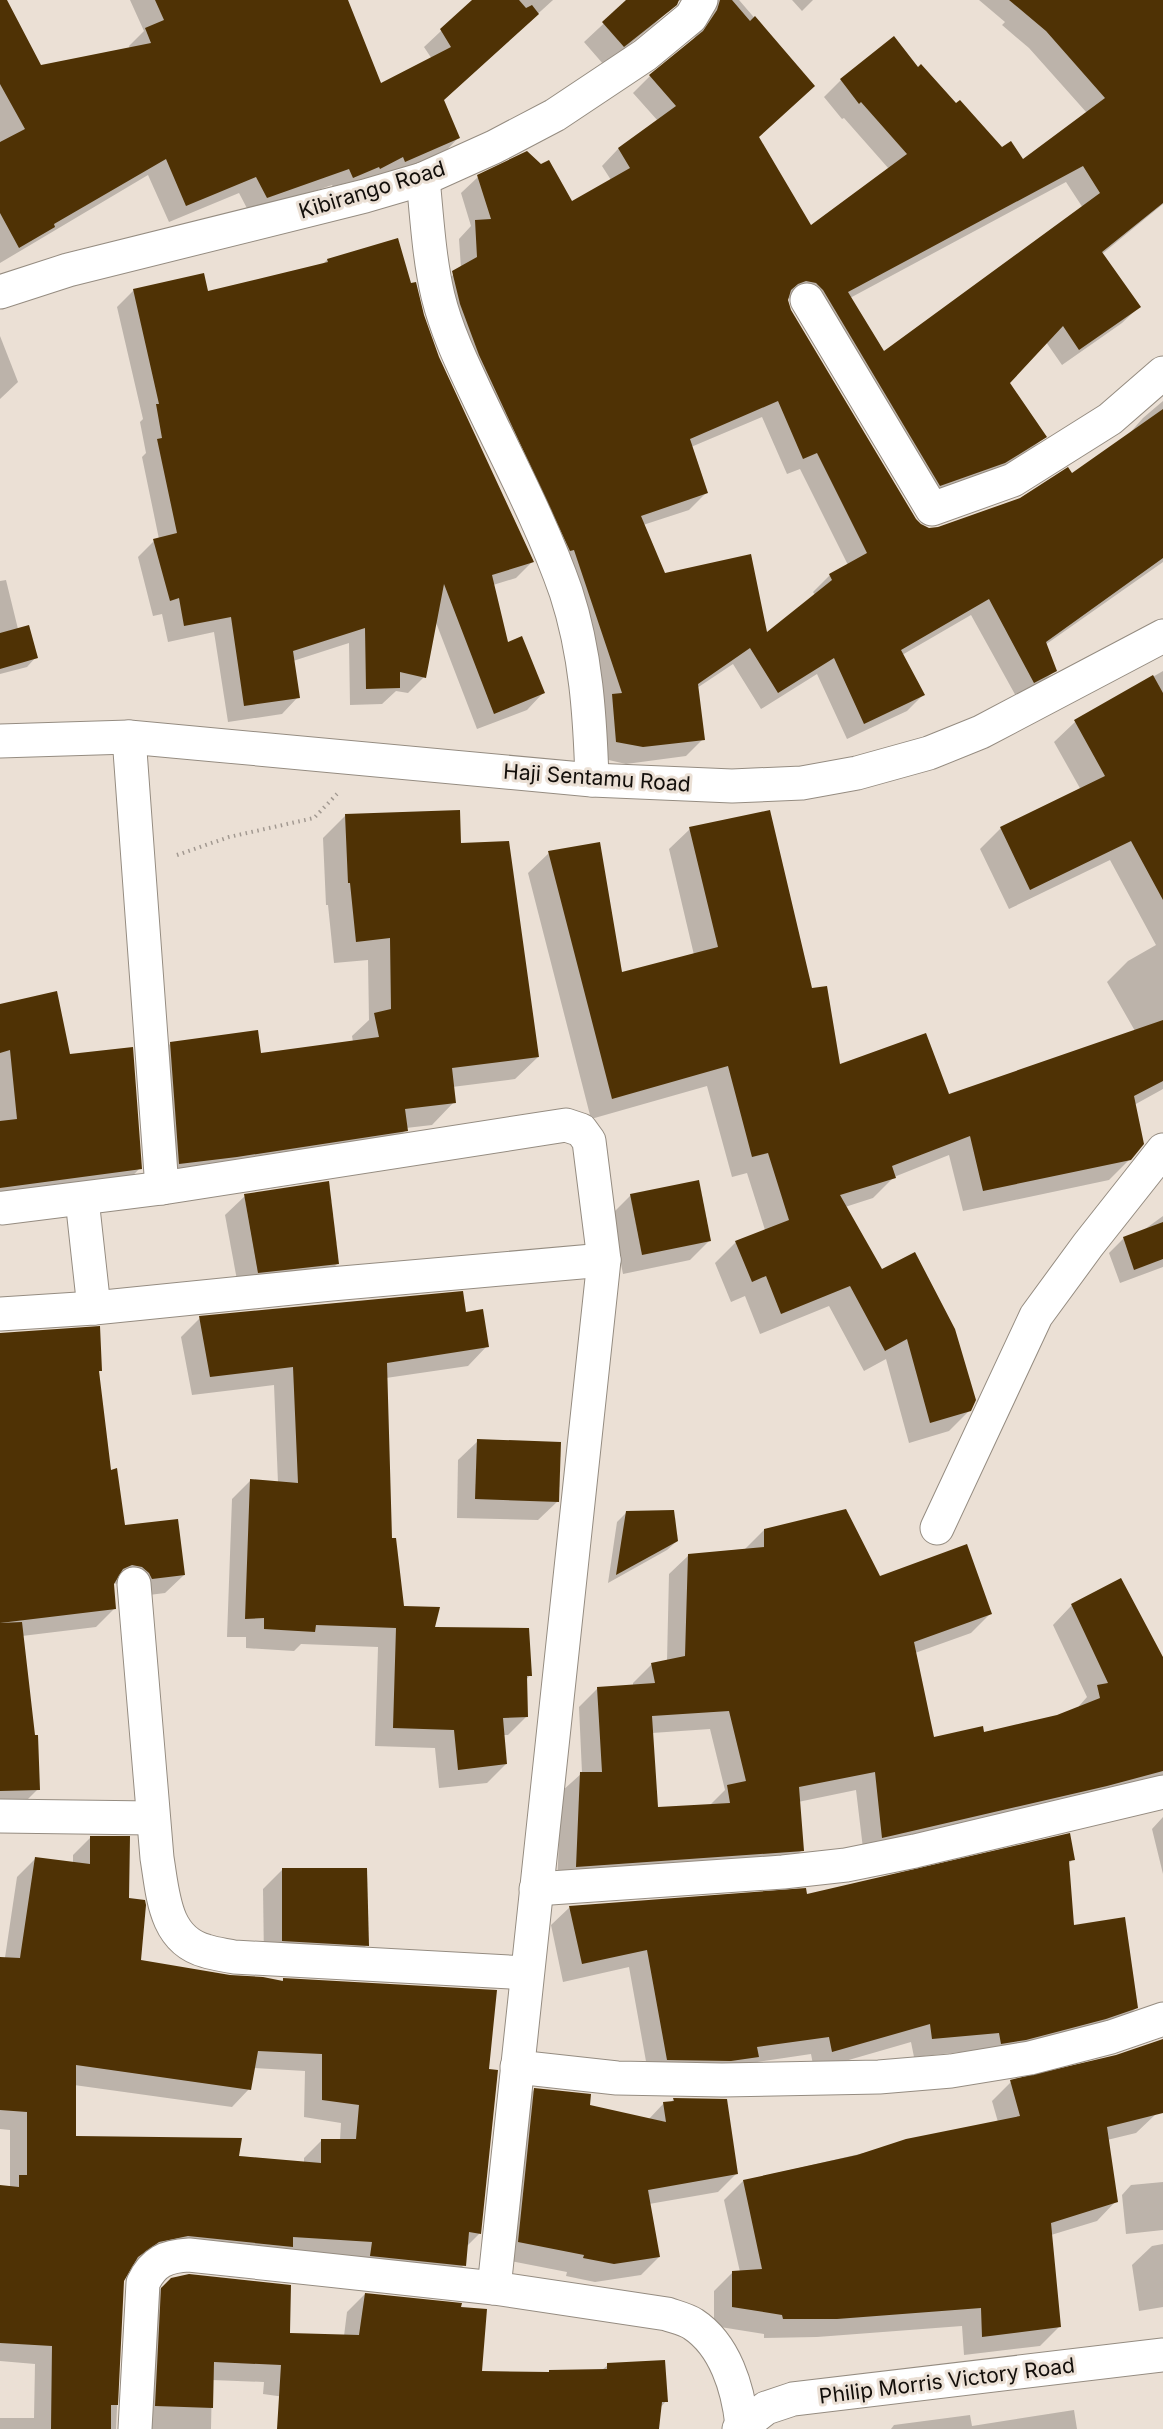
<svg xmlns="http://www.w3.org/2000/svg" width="1163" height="2429" font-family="Inter,sans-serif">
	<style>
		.shadow { fill: #0003; fill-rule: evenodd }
		.building { fill: #4f3205; fill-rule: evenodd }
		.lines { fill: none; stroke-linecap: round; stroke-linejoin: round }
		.minor-casing { stroke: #958c81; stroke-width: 35 }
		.path { stroke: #a29991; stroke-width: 4; stroke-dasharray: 1.5 4.5; stroke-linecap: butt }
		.minor { stroke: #fff; stroke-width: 33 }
		.labels { text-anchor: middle; stroke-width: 6; stroke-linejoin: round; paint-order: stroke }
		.street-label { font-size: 21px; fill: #120e0a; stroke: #ebe0d5 }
	</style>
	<rect width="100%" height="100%" fill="#ebe0d5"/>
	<g class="shadow">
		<path d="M130 0H346L381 85 432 59 424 47 474 0H553L442 101 458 138 442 155 388 177 386 172 363 185 336 194 332 185 250 214 239 193 169 222 148 175 0 263V14L40 66 130 49 129 46 144 31Z"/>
		<path d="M629 0H689L677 1 655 24 604 65 584 42Z"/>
		<path d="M715 0H739L813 86 758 137 811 227 889 169 844 118 842 119 824 97 841 80 894 38 918 69 1002 149 1023 162 1087 113 1029 48 1002 25 1005 22 979 0H1163V204L1102 254 1139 307 1122 323 1062 365 1046 342 1008 383 1045 436 1028 453 986 479 923 502 800 300 787 298 790 310 915 520 921 526 929 529 939 528 1020 499 1072 475 1128 435 1143 418 1163 401V562L1045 645 1055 670 1038 687 1017 698 971 615 902 655 924 694 907 711 847 739 817 674 761 709 733 664 697 688 703 739 686 756 626 764 600 758 596 713 436 290 461 268 459 239 471 226 461 193 478 177 571 203 611 180 602 166 618 149 658 121 633 93 650 76 692 42ZM1066 182 1083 208 884 353 850 298ZM762 417 787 474 800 469 848 565 830 575 813 592 815 595 766 634 665 575 643 525 689 510 706 493 691 447Z"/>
		<path d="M792 0H813L802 11Z"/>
		<path d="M327 260 410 285 438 357 533 561 516 578 493 585 507 644 543 693 527 710 477 729 435 620 424 677 408 693 396 691 382 704 350 705 349 643 293 661 298 697 282 714 228 722 214 632 168 642 162 614 153 616 138 557 154 541 159 539 142 457 146 453 140 422 143 419 117 307 134 290 207 293 322 265Z"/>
		<path d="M0 336 18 382 0 399Z"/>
		<path d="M6 580 18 629 36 657 27 667 0 674V581Z"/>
		<path d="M1163 671V1089L1134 1105 1130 1159 1109 1180 963 1211 949 1155 894 1177 873 1198 845 1207 881 1271 970 1410 949 1431 909 1443 886 1359 864 1371 829 1306 760 1334 745 1296 731 1302 715 1263 736 1242 765 1230 747 1173 732 1177 707 1086 591 1119 528 873 549 853 620 974 694 955 669 849 690 829 811 990 839 1066 948 1096 1135 1031 1107 982 1128 961 1156 945 1110 860 1009 909 980 849 1001 828 1081 790 1054 742 1075 722Z"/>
		<path d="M346 815 538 1057 515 1079 452 1087 454 1102 432 1125 406 1128V1130L384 1152 157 1185 148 1066 171 1043 260 1055 353 1042 352 1036 369 1020 368 960 334 963 328 905H326L323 838Z"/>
		<path d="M0 1005 69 1056 140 1168 119 1190 0 1206Z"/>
		<path d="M631 1195 709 1241 690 1260 623 1274 611 1215Z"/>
		<path d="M245 1196 337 1264 318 1283 239 1291 225 1215Z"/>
		<path d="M1163 1216V1267L1120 1283 1109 1253 1124 1238 1141 1232Z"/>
		<path d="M464 1314 487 1346 468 1366 386 1378 391 1540 403 1608 434 1629 530 1675 526 1680 527 1716 508 1735H503L506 1764 487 1783 439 1788 435 1748 375 1746 378 1647 301 1644 294 1651 246 1648V1637H227L232 1499 251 1480 278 1483 274 1385 192 1395 181 1337 200 1318Z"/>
		<path d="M0 1334 100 1370 98 1373 110 1471 124 1527 184 1575 165 1593 133 1597 124 1585 112 1583 115 1608 96 1627 22 1636 38 1789 19 1808H0Z"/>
		<path d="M478 1441 558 1501 538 1520 457 1518 458 1460Z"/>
		<path d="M627 1512 677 1541 667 1550 608 1583 617 1522Z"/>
		<path d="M764 1530 879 1578 990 1614 971 1633 915 1653 933 1738 983 1733 1058 1716 1079 1708V1706L1087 1697 1053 1625 1072 1605 1163 1662V1874L1152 1829 1163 1817V1807L864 1857 856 1790 798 1802 802 1850 783 1869 557 1886 561 1792 582 1773 579 1707 598 1688 633 1686V1683L652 1664 667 1661 669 1574 689 1555 745 1549ZM710 1729 725 1790 709 1806 656 1808 652 1733Z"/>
		<path d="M91 1837 128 1899 139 1961 230 1977 281 1983 283 1980 487 2070 479 2234 466 2247 464 2265 446 2283 159 2254 134 2262 123 2282 116 2429H0V2418H34L35 2364 0 2361V2186H10V2130L0 2129V1991L17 1877 35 1859 73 1863V1855ZM253 2068 305 2071 304 2117 341 2123 340 2140H322L304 2158V2163L75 2138 74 2085 232 2107 249 2089Z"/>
		<path d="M1073 1859 1068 1864 1072 1927 1137 2007 1118 2026 981 2050 914 2057 911 2042 814 2070 811 2054 751 2063 739 2075 649 2078 629 1967 563 1982 551 1925 570 1907 806 1896Z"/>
		<path d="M282 1870 367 1945 348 1964 264 1960 263 1889Z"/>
		<path d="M1163 2036V2095L1156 2114 1136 2133 1107 2140 1116 2201 1097 2221 1051 2235 1060 2326 1040 2346 964 2355 962 2326 817 2337 764 2338V2334L714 2326V2291L733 2272H740L724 2200 743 2181 998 2122 992 2101 1011 2082 1116 2057 1163 2041Z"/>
		<path d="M535 2089 588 2106 648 2120 664 2103 671 2102 674 2099 736 2174 718 2192 649 2204 659 2257 641 2275 595 2282 566 2276 567 2272 501 2259 517 2107Z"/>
		<path d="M1163 2182V2230L1126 2234 1122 2195 1131 2185Z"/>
		<path d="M1163 2244V2307L1139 2311 1132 2265 1152 2246Z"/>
		<path d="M169 2281 288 2334 344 2336 347 2312 365 2294 480 2372 547 2374 602 2370 608 2365 666 2401 660 2408 657 2429H332L335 2404 263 2394 264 2382 212 2380 211 2429H137L150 2299Z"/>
		<path d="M1074 2410 1077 2429H891L894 2425 970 2415 972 2426Z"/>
	</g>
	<g class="building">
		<path d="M0 0H7L41 65 151 43 145 28 164 20 155 0H348L381 83 451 47 440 29 472 0H519L526 8 532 5 539 14 444 100 460 138 405 162 403 157 380 169 379 167 353 178 349 169 267 198 256 177 186 206 166 159 54 224 55 227 19 248 0 213V142L25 129 0 84Z"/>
		<path d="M626 0H679L677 5 624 47 602 22Z"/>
		<path d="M720 0H732L750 21 755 16 815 86 759 137 811 225 907 154 861 102 859 104 840 79 894 36 918 67 921 64 956 103 960 100 1002 147 1011 141 1023 159 1105 98 1046 31 1009 0H1163V203L1102 252 1141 307 1079 350 1063 326 1010 383 1047 437 1005 463 940 486 823 290 816 283 806 281 798 284 791 290 788 300 791 310 916 519 921 524 929 528 938 527 1020 498 1068 467 1072 473 1163 409V558L1046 642 1057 671 1034 683 989 599 901 650 925 695 864 724 834 658 778 693 750 648 698 684 705 740 643 747 616 742 612 694 622 693 574 550 570 551 479 355 460 304 452 271 477 257 475 220 491 219 477 175 527 151 541 164 549 160 572 201 630 168 618 148 676 106 649 75 703 31 717 10ZM1083 166 1100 193 884 351 848 292ZM778 401 803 459 817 453 867 553 829 574 832 580 767 632 751 554 665 573 641 516 708 493 690 439Z"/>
		<path d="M398 238 411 283 416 282 424 315 439 357 534 562 492 575 508 642 522 636 545 693 494 714 444 584 426 678 400 672V688L366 689 365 628 293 651 300 698 244 706 231 617 184 626 179 598 170 601 153 539 177 533 157 439 162 438 156 404H159L133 289 204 273 208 291 328 262 327 259Z"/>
		<path d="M29 625 38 658 0 669V633Z"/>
		<path d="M1153 675 1163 693V900L1131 841 1030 890 1000 827 1105 776 1074 720Z"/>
		<path d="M460 810 461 843 509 841 539 1057 452 1068 456 1103 405 1109 408 1131 237 1157 179 1164 170 1042 258 1030 261 1053 379 1037 374 1013 391 1009 390 938 356 942 350 883H348L345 814Z"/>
		<path d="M770 810 812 988 827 986 840 1064 926 1033 949 1094 1163 1020V1081L1134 1096 1144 1144 1131 1160 983 1191 970 1136 892 1166 896 1178 840 1195 882 1269 915 1252 955 1329 976 1400 971 1411 930 1423 907 1339 885 1351 850 1286 781 1314 766 1276 752 1282 735 1241 789 1220 768 1153 752 1157 728 1066 612 1099 548 851 600 842 622 972 718 947 689 827Z"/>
		<path d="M57 991 70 1054 133 1047 142 1169 0 1188V1121L17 1119 10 1050 0 1053V1004Z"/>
		<path d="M699 1180 711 1241 642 1255 630 1194Z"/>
		<path d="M329 1181 339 1264 258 1273 244 1194Z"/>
		<path d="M1163 1222V1259L1134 1270 1123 1237Z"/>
		<path d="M463 1291 466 1312 483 1309 489 1347 387 1363 392 1538H396L404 1606 440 1607 435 1627 529 1628 532 1676H527L528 1717 503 1718 507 1764 458 1770 454 1730 393 1728 396 1628 316 1625 315 1632 264 1629V1618L245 1619 250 1479 298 1483 293 1367 210 1377 199 1316Z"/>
		<path d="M100 1326 102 1371H99L111 1470 117 1468 125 1525 178 1519 185 1575 152 1579 149 1573 142 1567 132 1565 123 1569 114 1584 116 1609 0 1623V1333Z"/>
		<path d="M477 1439 561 1442 559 1502 475 1499Z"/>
		<path d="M846 1509 880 1576 967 1544 992 1614 914 1642 934 1737 983 1726 984 1732 1057 1715 1100 1698 1097 1685 1108 1683 1071 1604 1121 1578 1163 1657V1771L1107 1786 882 1838 875 1772 799 1787 804 1851 576 1867 580 1772H602L597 1687 655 1683 651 1663 685 1656 688 1554 764 1547V1529ZM729 1711 746 1781 727 1785 730 1803 658 1807 652 1716Z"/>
		<path d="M674 1510 678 1541 616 1575 626 1511Z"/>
		<path d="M22 1622 35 1735H38L40 1790 0 1791V1623Z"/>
		<path d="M1070 1833 1075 1860 1069 1861 1074 1925 1125 1917 1138 2008 1106 2019 1026 2040 1001 2044 999 2033 932 2039 930 2024 832 2052 829 2037 757 2047 759 2057 731 2061 667 2060 647 1950 582 1964 569 1906 806 1888 807 1894Z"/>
		<path d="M90 1836H130L129 1898 145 1900 146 1905 141 1960 230 1975 263 1977 283 1981V1978L497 1990 489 2069 498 2070 481 2234 469 2232 466 2266 370 2256 372 2242 293 2237V2247L188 2236 159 2242 138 2257 124 2281 118 2405H111V2429H51L52 2346 0 2343V2185L19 2187V2175H27V2112L0 2110V1957L20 1958 35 1857 90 1864ZM258 2051 322 2054V2100L359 2105 356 2139H321V2163L239 2156 242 2138 76 2136V2065L251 2090Z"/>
		<path d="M282 1868H367L369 1946 282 1941Z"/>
		<path d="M1163 2039V2113L1107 2127 1118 2202 1051 2223 1061 2327 982 2337 981 2308 837 2319H783L782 2315 732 2307V2271L762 2269 743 2180 857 2155 906 2139 1020 2116 1010 2080 1116 2055Z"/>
		<path d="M534 2088 591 2094 590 2105 666 2122 663 2102 674 2101 673 2098 727 2099 738 2174 648 2190 660 2257 614 2264 583 2258 584 2255 518 2242Z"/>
		<path d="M189 2274 291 2285 290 2333 359 2335 365 2293 462 2303 461 2307 487 2309 482 2371 549 2372V2370L607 2369V2363L665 2360 668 2402H662L659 2429H277L281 2365 214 2362 213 2408 155 2406 161 2288 171 2278Z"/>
	</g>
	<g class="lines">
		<g class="minor-casing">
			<g id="minor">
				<path d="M423 179C427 218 429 258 438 296 447 333 464 367 480 401 510 464 543 526 566 592 586 653 590 716 592 780"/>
				<path d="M0 292 68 270 365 196 423 179 494 147 555 115 645 55 691 17 701 0"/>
				<path d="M807 300 932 509 1013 480 1110 419 1163 373"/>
				<path d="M129 737 162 1188 566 1125 581 1130 589 1141 604 1260 494 2288"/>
				<path d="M0 741 129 737 592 780 732 786 802 783 857 773 929 753 981 732 1163 636"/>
				<path d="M82 1199 94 1308"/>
				<path d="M3 1208 162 1188"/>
				<path d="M0 1314 94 1308 331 1284 604 1260"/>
				<path d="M937 1528 1036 1316 1088 1245 1163 1150"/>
				<path d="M134 1584 157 1858C163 1894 164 1940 206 1951 215 1954 225 1955 234 1957L527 1973"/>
				<path d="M0 1816 152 1818"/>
				<path d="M536 1889 783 1872 846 1865 915 1851 1163 1792"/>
				<path d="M517 2067 617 2078 722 2080 879 2077 951 2071 1030 2058 1111 2037 1163 2019"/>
				<path d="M135 2429 143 2283C153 2262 166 2256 189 2255L494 2288 667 2314C675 2317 685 2319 693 2324 725 2345 738 2388 742 2425"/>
				<path d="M739 2429 766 2408 793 2399 1163 2355"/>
			</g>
		</g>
		<path class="path" d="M177 855 229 837 314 818 337 794"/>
		<use href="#minor" class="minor"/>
	</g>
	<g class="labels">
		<g class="street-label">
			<text transform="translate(372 190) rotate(-17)" y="7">Kibirango Road</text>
			<text transform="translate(597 778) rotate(4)" y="7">Haji Sentamu Road</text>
			<text transform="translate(947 2381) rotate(-7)" y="7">Philip Morris Victory Road</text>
		</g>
	</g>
</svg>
